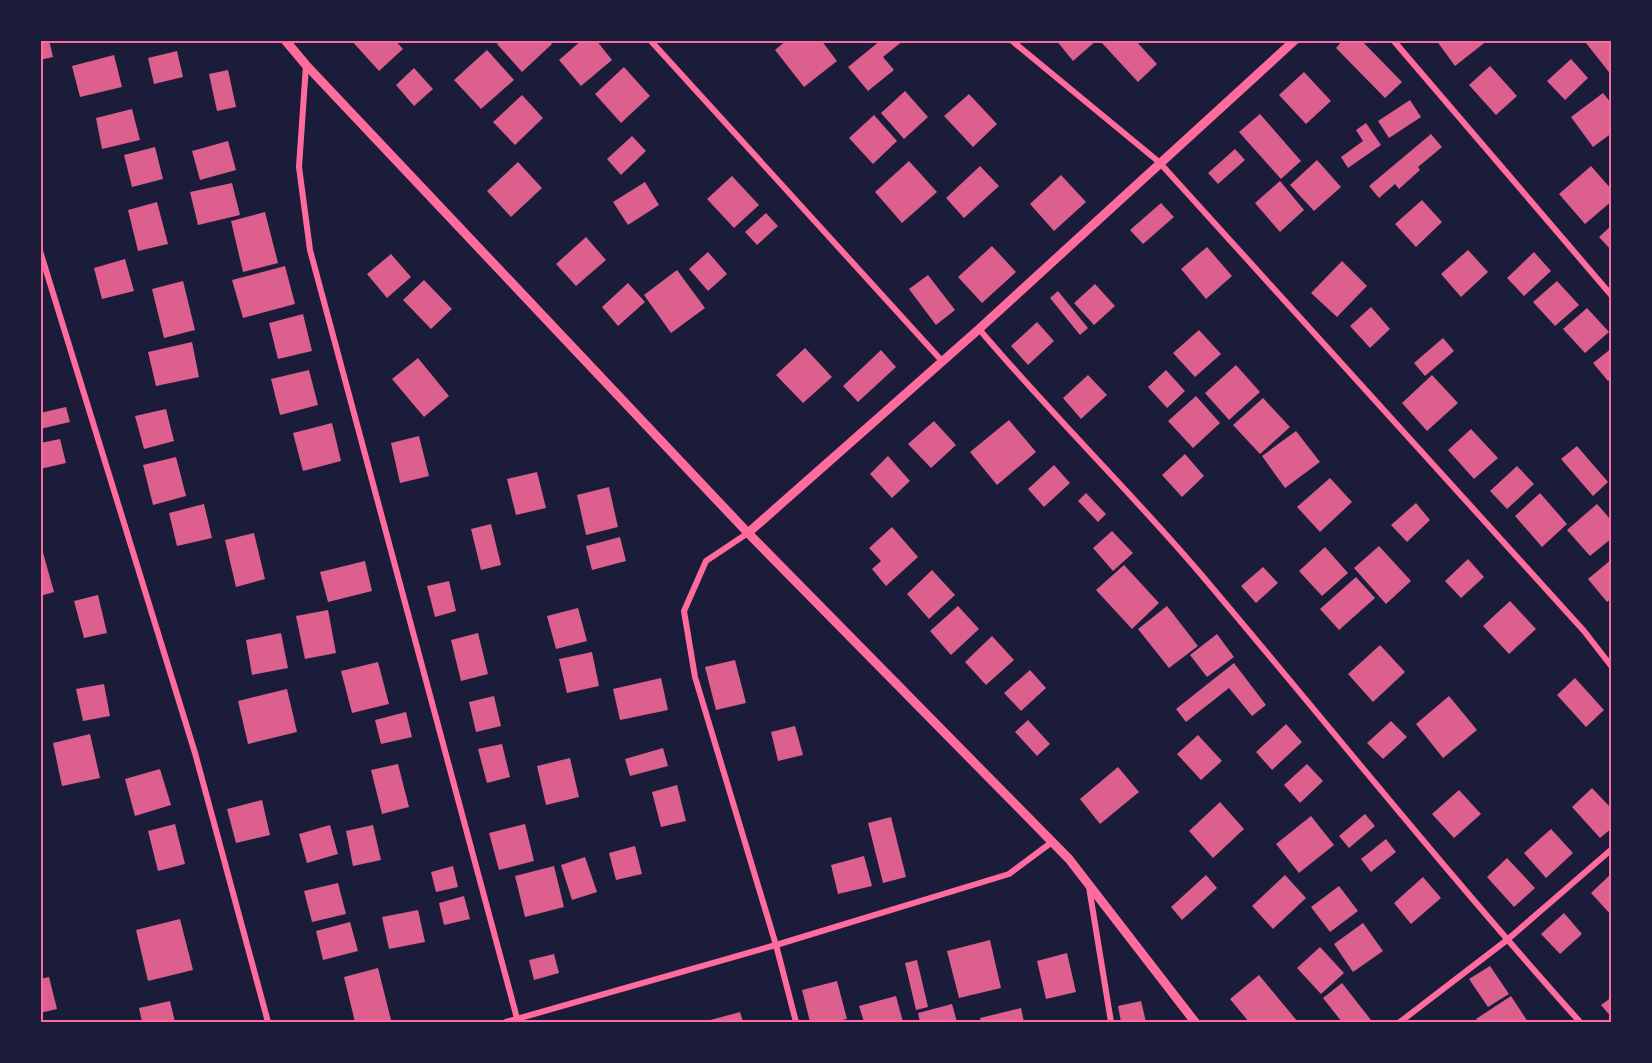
<svg xmlns="http://www.w3.org/2000/svg" width="1652" height="1063" font-family="Barlow,sans-serif">
	<style>
		.building { fill: #dd5f8e }
		.lines { fill: none; stroke-linecap: round; stroke-linejoin: round }
		.minor { stroke: #ff6b9d; stroke-width: 6 }
		.tertiary { stroke: #ff6b9d; stroke-width: 9 }
		.neatline { fill: none; stroke: #ff6b9d; stroke-width: 2 }
	</style>
	<rect width="100%" height="100%" fill="#1b1b3a"/>
	<g class="building">
		<path d="M40 40H49L53 57 40 60Z"/>
		<path d="M351 40H395L403 49 379 71Z"/>
		<path d="M501 40H549L552 44 522 72 497 44Z"/>
		<path d="M582 40H596L612 60 581 86 559 60Z"/>
		<path d="M787 40H821L837 61 804 87 775 50Z"/>
		<path d="M881 40H904L883 57 894 70 868 91 848 67Z"/>
		<path d="M1056 40H1097L1073 61Z"/>
		<path d="M1103 40H1135L1157 64 1138 82 1101 42Z"/>
		<path d="M1343 40H1361L1402 82 1385 98 1336 48Z"/>
		<path d="M1436 40H1488L1455 66Z"/>
		<path d="M1589 40H1612V76L1586 43Z"/>
		<path d="M487 50 514 80 481 109 454 80Z"/>
		<path d="M177 51 183 77 154 84 148 58Z"/>
		<path d="M114 55 122 87 80 97 72 66Z"/>
		<path d="M1571 59 1588 78 1565 100 1547 81Z"/>
		<path d="M1490 66 1517 96 1496 115 1469 85Z"/>
		<path d="M624 67 650 96 621 123 595 94Z"/>
		<path d="M414 68 433 89 414 106 396 85Z"/>
		<path d="M228 70 236 107 217 111 209 74Z"/>
		<path d="M1304 72 1331 101 1306 124 1279 95Z"/>
		<path d="M905 91 928 117 904 139 881 113Z"/>
		<path d="M1603 93 1612 104V133L1593 147 1571 117Z"/>
		<path d="M969 94 997 124 973 147 944 116Z"/>
		<path d="M522 95 543 118 515 145 493 122Z"/>
		<path d="M1410 100 1421 117 1389 138 1378 121Z"/>
		<path d="M132 109 140 140 102 149 96 118Z"/>
		<path d="M1260 114 1301 161 1281 179 1239 132Z"/>
		<path d="M874 115 897 141 873 164 849 138Z"/>
		<path d="M1366 123 1381 145 1348 168 1341 157 1363 141 1356 130Z"/>
		<path d="M1431 134 1442 147 1418 167 1420 170 1399 189 1395 184 1379 198 1369 186Z"/>
		<path d="M632 136 646 151 621 175 607 159Z"/>
		<path d="M228 141 236 170 200 180 192 151Z"/>
		<path d="M155 147 163 179 132 187 124 155Z"/>
		<path d="M1235 149 1245 160 1218 184 1208 173Z"/>
		<path d="M1317 160 1341 187 1314 211 1290 185Z"/>
		<path d="M909 161 937 192 902 223 875 192Z"/>
		<path d="M518 162 542 188 511 217 487 191Z"/>
		<path d="M980 166 999 186 964 218 946 198Z"/>
		<path d="M1591 166 1612 190V201L1585 224 1559 194Z"/>
		<path d="M1061 175 1086 202 1054 231 1030 204Z"/>
		<path d="M732 176 759 205 734 228 707 199Z"/>
		<path d="M1280 181 1304 210 1280 232 1255 203Z"/>
		<path d="M645 182 659 205 628 225 613 202Z"/>
		<path d="M232 183 240 215 198 225 190 192Z"/>
		<path d="M1422 200 1442 222 1416 247 1395 224Z"/>
		<path d="M157 202 168 244 138 251 128 210Z"/>
		<path d="M1161 203 1174 217 1143 244 1130 230Z"/>
		<path d="M265 212 278 263 243 272 231 221Z"/>
		<path d="M766 213 778 226 757 245 745 232Z"/>
		<path d="M1612 225V251L1599 237Z"/>
		<path d="M586 237 606 260 576 286 556 264Z"/>
		<path d="M992 246 1016 272 982 303 958 277Z"/>
		<path d="M1207 247 1232 276 1206 299 1181 269Z"/>
		<path d="M1468 250 1488 272 1461 297 1441 274Z"/>
		<path d="M708 252 727 274 708 291 689 269Z"/>
		<path d="M1534 252 1551 271 1524 296 1507 278Z"/>
		<path d="M391 254 411 277 387 298 367 274Z"/>
		<path d="M125 259 134 291 102 299 94 268Z"/>
		<path d="M1342 261 1367 286 1337 317 1311 293Z"/>
		<path d="M285 266 295 304 243 318 232 280Z"/>
		<path d="M677 270 705 308 671 333 644 295Z"/>
		<path d="M928 275 955 310 936 325 909 289Z"/>
		<path d="M424 280 452 309 431 329 403 300Z"/>
		<path d="M183 281 195 330 164 338 152 289Z"/>
		<path d="M1557 281 1579 305 1555 326 1533 302Z"/>
		<path d="M628 283 645 302 618 326 602 307Z"/>
		<path d="M1095 284 1115 306 1094 325 1074 303Z"/>
		<path d="M1058 291 1088 328 1080 335 1050 298Z"/>
		<path d="M1371 307 1390 329 1370 348 1350 326Z"/>
		<path d="M1587 308 1609 332 1585 353 1563 329Z"/>
		<path d="M303 314 312 351 278 359 269 323Z"/>
		<path d="M1037 322 1054 341 1028 365 1011 346Z"/>
		<path d="M1199 330 1221 354 1195 377 1173 353Z"/>
		<path d="M1443 338 1454 351 1425 376 1414 363Z"/>
		<path d="M192 342 199 377 156 386 148 352Z"/>
		<path d="M805 348 832 377 803 403 776 375Z"/>
		<path d="M1612 348V378L1608 381 1593 363Z"/>
		<path d="M881 350 896 367 858 402 843 386Z"/>
		<path d="M418 358 449 396 424 417 392 379Z"/>
		<path d="M1236 365 1260 392 1229 420 1205 393Z"/>
		<path d="M309 370 318 405 280 415 271 379Z"/>
		<path d="M1166 370 1185 391 1167 408 1148 387Z"/>
		<path d="M1088 375 1107 395 1081 419 1063 398Z"/>
		<path d="M1432 375 1458 403 1427 431 1402 403Z"/>
		<path d="M1196 396 1220 423 1193 448 1168 421Z"/>
		<path d="M1263 398 1290 427 1260 454 1233 425Z"/>
		<path d="M66 407 70 422 40 429V413Z"/>
		<path d="M166 409 174 441 144 449 135 416Z"/>
		<path d="M1009 420 1036 452 997 485 970 452Z"/>
		<path d="M934 421 956 445 931 468 908 444Z"/>
		<path d="M332 423 341 461 303 471 293 433Z"/>
		<path d="M1471 429 1498 458 1474 479 1448 450Z"/>
		<path d="M1296 431 1320 462 1285 488 1262 456Z"/>
		<path d="M419 436 429 476 400 483 391 443Z"/>
		<path d="M60 439 66 463 40 469V443Z"/>
		<path d="M1577 446 1608 482 1593 496 1561 459Z"/>
		<path d="M1185 454 1204 476 1182 497 1162 475Z"/>
		<path d="M888 456 910 481 892 498 870 474Z"/>
		<path d="M176 457 186 496 153 505 143 465Z"/>
		<path d="M1054 465 1070 483 1044 507 1028 489Z"/>
		<path d="M1517 466 1534 484 1507 509 1490 491Z"/>
		<path d="M537 472 546 508 516 515 507 479Z"/>
		<path d="M1330 478 1352 502 1320 532 1297 507Z"/>
		<path d="M609 487 618 527 586 535 577 495Z"/>
		<path d="M1086 493 1106 514 1098 522 1078 501Z"/>
		<path d="M1540 493 1567 524 1542 547 1515 516Z"/>
		<path d="M1416 503 1430 520 1407 542 1391 525Z"/>
		<path d="M204 504 212 538 177 546 169 513Z"/>
		<path d="M1597 504 1612 521V538L1590 556 1567 530Z"/>
		<path d="M491 524 501 565 481 570 471 529Z"/>
		<path d="M892 527 918 557 886 586 872 569 881 561 869 548Z"/>
		<path d="M1112 531 1133 553 1113 571 1093 548Z"/>
		<path d="M254 533 265 579 236 587 225 540Z"/>
		<path d="M620 537 626 561 592 570 586 546Z"/>
		<path d="M40 542 54 592 40 596Z"/>
		<path d="M1379 546 1411 581 1386 604 1354 568Z"/>
		<path d="M1325 547 1348 573 1322 596 1299 571Z"/>
		<path d="M1468 559 1484 577 1461 598 1445 581Z"/>
		<path d="M1612 559V598L1607 602 1588 579Z"/>
		<path d="M365 561 372 591 328 602 320 572Z"/>
		<path d="M1124 565 1159 603 1132 629 1096 590Z"/>
		<path d="M1263 567 1278 583 1256 603 1241 586Z"/>
		<path d="M932 570 955 595 929 619 907 594Z"/>
		<path d="M1356 577 1375 598 1339 630 1320 609Z"/>
		<path d="M449 581 456 611 435 617 427 586Z"/>
		<path d="M98 595 107 633 84 638 74 601Z"/>
		<path d="M1510 601 1536 629 1509 654 1483 626Z"/>
		<path d="M958 606 979 629 951 655 930 631Z"/>
		<path d="M1167 606 1198 646 1169 668 1138 629Z"/>
		<path d="M578 608 587 641 556 649 547 616Z"/>
		<path d="M328 610 336 653 305 659 296 616Z"/>
		<path d="M281 633 288 668 252 675 246 640Z"/>
		<path d="M478 633 488 674 461 681 451 640Z"/>
		<path d="M1217 634 1234 657 1207 677 1190 655Z"/>
		<path d="M992 636 1014 660 986 685 965 662Z"/>
		<path d="M1380 645 1405 672 1373 702 1348 674Z"/>
		<path d="M592 652 599 686 567 693 559 659Z"/>
		<path d="M735 660 746 703 716 710 705 667Z"/>
		<path d="M378 662 389 704 352 713 341 671Z"/>
		<path d="M1234 663 1266 705 1252 716 1229 688 1186 722 1176 709Z"/>
		<path d="M1030 670 1046 688 1021 711 1004 693Z"/>
		<path d="M661 678 668 710 620 720 613 689Z"/>
		<path d="M1575 678 1604 710 1586 727 1557 695Z"/>
		<path d="M104 684 110 716 83 721 76 689Z"/>
		<path d="M287 689 297 732 248 744 238 701Z"/>
		<path d="M494 696 501 726 476 732 469 702Z"/>
		<path d="M1449 696 1477 730 1443 758 1416 724Z"/>
		<path d="M406 712 412 737 381 744 375 720Z"/>
		<path d="M1028 720 1050 744 1037 756 1015 732Z"/>
		<path d="M1391 721 1407 737 1383 759 1367 743Z"/>
		<path d="M1286 724 1302 742 1272 770 1256 752Z"/>
		<path d="M795 726 803 755 778 761 771 732Z"/>
		<path d="M90 734 100 778 62 786 53 743Z"/>
		<path d="M1198 735 1222 761 1201 780 1177 754Z"/>
		<path d="M502 744 510 777 487 783 478 749Z"/>
		<path d="M663 748 668 766 630 776 625 759Z"/>
		<path d="M570 758 579 797 546 805 537 766Z"/>
		<path d="M398 764 409 807 382 814 371 770Z"/>
		<path d="M1307 764 1323 781 1300 803 1284 785Z"/>
		<path d="M1118 767 1139 792 1100 824 1080 799Z"/>
		<path d="M160 769 171 805 135 816 125 779Z"/>
		<path d="M677 785 686 821 661 827 652 792Z"/>
		<path d="M1592 788 1612 809V828L1600 838 1572 807Z"/>
		<path d="M1459 790 1481 814 1454 838 1432 814Z"/>
		<path d="M262 800 270 835 236 843 227 809Z"/>
		<path d="M1220 802 1244 829 1213 858 1189 831Z"/>
		<path d="M1365 814 1375 826 1349 848 1339 836Z"/>
		<path d="M1311 816 1334 845 1299 873 1276 844Z"/>
		<path d="M891 817 906 877 883 883 868 823Z"/>
		<path d="M175 824 185 864 158 871 148 831Z"/>
		<path d="M525 824 534 861 499 870 489 833Z"/>
		<path d="M330 825 338 854 307 863 299 834Z"/>
		<path d="M373 825 381 860 353 866 346 831Z"/>
		<path d="M1551 829 1573 853 1546 878 1524 853Z"/>
		<path d="M1386 839 1396 852 1371 872 1361 859Z"/>
		<path d="M635 846 642 874 616 880 609 853Z"/>
		<path d="M864 856 872 886 838 894 831 865Z"/>
		<path d="M585 857 597 892 572 900 561 865Z"/>
		<path d="M1507 858 1535 888 1514 907 1487 877Z"/>
		<path d="M453 866 458 887 436 892 431 872Z"/>
		<path d="M554 866 564 907 525 917 515 876Z"/>
		<path d="M1612 873V916L1591 893Z"/>
		<path d="M1206 875 1217 888 1182 920 1171 907Z"/>
		<path d="M1285 875 1306 898 1273 929 1252 906Z"/>
		<path d="M1423 877 1441 898 1411 924 1394 903Z"/>
		<path d="M338 883 346 914 312 922 304 891Z"/>
		<path d="M1339 886 1358 911 1330 932 1311 907Z"/>
		<path d="M464 896 470 919 444 925 439 903Z"/>
		<path d="M418 910 425 942 389 949 382 917Z"/>
		<path d="M1564 913 1582 934 1560 954 1541 934Z"/>
		<path d="M180 919 193 970 148 981 136 930Z"/>
		<path d="M350 922 358 951 323 960 316 931Z"/>
		<path d="M1363 923 1383 951 1353 972 1334 944Z"/>
		<path d="M990 940 1001 988 959 998 947 951Z"/>
		<path d="M1320 947 1344 973 1321 994 1297 968Z"/>
		<path d="M1067 953 1076 992 1046 999 1037 961Z"/>
		<path d="M554 954 559 973 534 980 529 960Z"/>
		<path d="M917 960 928 1007 916 1010 905 963Z"/>
		<path d="M1490 966 1509 994 1488 1007 1469 979Z"/>
		<path d="M378 968 391 1020 382 1022H355L344 977Z"/>
		<path d="M1259 975 1298 1022H1249L1230 999Z"/>
		<path d="M49 977 57 1009 40 1013V979Z"/>
		<path d="M837 981 847 1019 832 1022H810L802 990Z"/>
		<path d="M1342 983 1371 1020 1368 1022H1342L1323 998Z"/>
		<path d="M896 996 903 1022H864L859 1006Z"/>
		<path d="M1511 996 1528 1022H1479L1476 1019Z"/>
		<path d="M1612 997V1018L1601 1005Z"/>
		<path d="M170 1001 175 1022H142L139 1008Z"/>
		<path d="M1141 1001 1146 1022H1121L1118 1006Z"/>
		<path d="M952 1004 957 1022H920L918 1013Z"/>
		<path d="M1021 1008 1024 1022H981L980 1018Z"/>
		<path d="M740 1012 743 1022H703Z"/>
	</g>
	<g class="lines">
		<g class="minor">
			<path d="M650 40 942 361"/>
			<path d="M1011 40 1159 162 1584 631 1612 667"/>
			<path d="M1393 40 1612 296"/>
			<path d="M306 65 299 167 310 250 518 1022"/>
			<path d="M40 251 195 753 268 1022"/>
			<path d="M979 329C1049 412 1128 489 1199 572 1326 722 1449 876 1580 1022"/>
			<path d="M748 533 706 561 684 611 695 677 776 945 796 1022"/>
			<path d="M1089 887 1111 1022"/>
			<path d="M506 1022 776 945 1009 874 1052 842"/>
			<path d="M1400 1022 1507 940 1612 849"/>
		</g>
		<g class="tertiary">
			<path d="M285 40 306 65 748 533 1069 859 1195 1022"/>
			<path d="M748 533 979 329 1295 40"/>
		</g>
	</g>
	<rect width="1652" height="1063" fill="none" stroke="#1b1b3a" stroke-width="84"/>
	<rect x="42" y="42" width="1568" height="979" class="neatline"/>
</svg>
